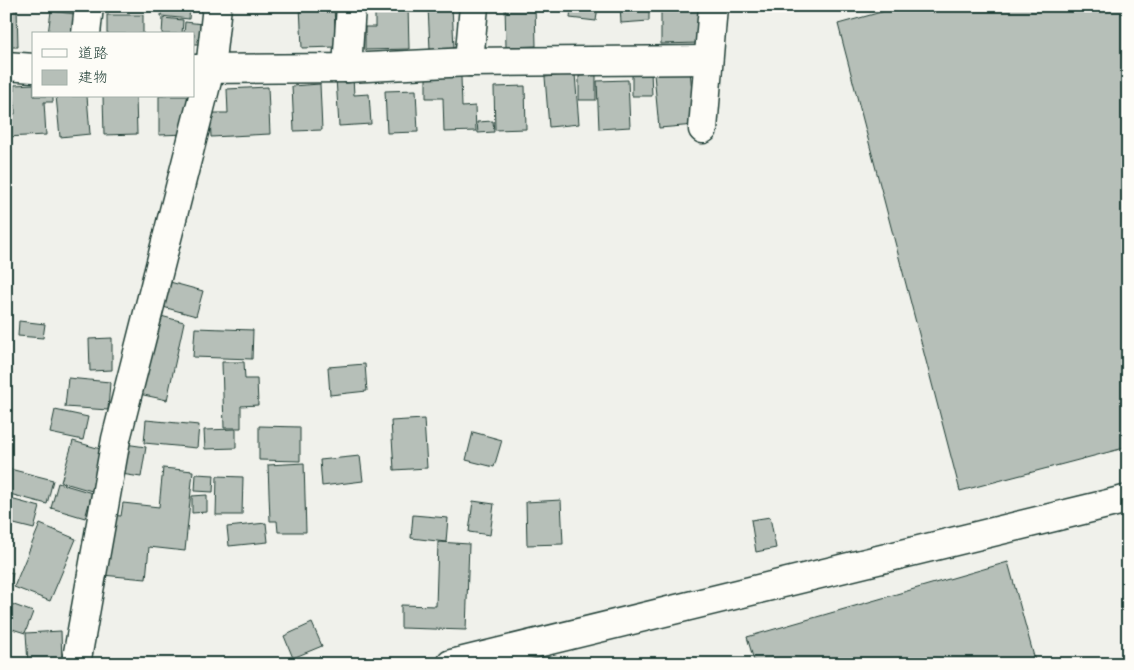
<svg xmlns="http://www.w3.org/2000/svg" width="1134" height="670" font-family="Kalam,'Klee One',sans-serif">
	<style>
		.building { fill: #b6bfb8; stroke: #1f3d34 }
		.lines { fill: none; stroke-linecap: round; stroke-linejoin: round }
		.minor-casing { stroke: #1f3d34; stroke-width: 31 }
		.minor { stroke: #fdfcf7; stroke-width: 28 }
	</style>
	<rect width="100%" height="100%" fill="#f0f1eb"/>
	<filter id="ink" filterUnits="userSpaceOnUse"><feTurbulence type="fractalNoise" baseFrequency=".02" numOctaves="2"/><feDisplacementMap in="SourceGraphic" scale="10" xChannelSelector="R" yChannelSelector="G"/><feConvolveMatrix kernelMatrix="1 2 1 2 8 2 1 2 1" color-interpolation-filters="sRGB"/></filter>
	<g filter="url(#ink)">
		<g class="building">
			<path d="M162 6H190L189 19 161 16Z"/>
			<path d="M300 6H334L336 47 302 48Z"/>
			<path d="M375 6H408L409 49 365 50V27H375Z"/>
			<path d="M452 6 454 48 430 50 428 7Z"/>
			<path d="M505 6H535L536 46 506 47Z"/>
			<path d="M571 6H598L596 21 570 18Z"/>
			<path d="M620 6H649V21L621 23Z"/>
			<path d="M903 6H1128V447L960 491 838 24Z"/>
			<path d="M6 7H17L18 47H6Z"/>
			<path d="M698 7 699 43 661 44V8Z"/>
			<path d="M51 11 75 14 73 34H48Z"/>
			<rect x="107" y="15" width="36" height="19"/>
			<path d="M163 18 183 20 182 34H162Z"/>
			<path d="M185 22 203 24 201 44H194V34H184Z"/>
			<path d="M690 70 695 125 659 128 654 74Z"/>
			<path d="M632 71H651L652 96H632Z"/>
			<path d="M575 74 579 124 549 127 545 77Z"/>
			<path d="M596 75V100H579V76Z"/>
			<path d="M353 77 354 95 369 94 371 124 339 126 336 78Z"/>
			<path d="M461 77 462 107 475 106 476 131 444 132 443 98H426V78Z"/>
			<path d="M628 80 630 127 599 129 597 81Z"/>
			<path d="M12 82 14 107H6V83Z"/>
			<path d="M34 84V96H53V102H44L46 135 6 137V114H15L14 85Z"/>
			<path d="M320 84 322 130 294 131 292 86Z"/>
			<path d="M525 86 526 129 495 130 494 87Z"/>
			<path d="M268 87 270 134 211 137 210 113H228L227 89Z"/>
			<path d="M416 90 418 132 387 133 385 91Z"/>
			<path d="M56 96H87L90 134 60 137Z"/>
			<path d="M103 96H136L137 134 104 135Z"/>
			<path d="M159 96H188V134L159 135Z"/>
			<path d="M493 121 494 132 478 133 477 122Z"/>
			<path d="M170 282 203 291 196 316 163 307Z"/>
			<path d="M157 315 184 322 167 400 139 394Z"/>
			<path d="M19 321 45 324 43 338 18 336Z"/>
			<path d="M195 328 253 330 252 359 193 357Z"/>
			<path d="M112 338V370L90 371 89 339Z"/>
			<path d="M222 362H244L245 379H257L258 405 241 406V428H224Z"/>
			<path d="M365 364 367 391 330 395 328 367Z"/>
			<path d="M68 378 110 382 108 410 65 407Z"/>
			<path d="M55 410 88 417 83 440 50 433Z"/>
			<path d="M424 419 427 468 394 470 391 421Z"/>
			<path d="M146 420 199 425 197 448 144 443Z"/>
			<path d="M259 426 300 427V461L259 460Z"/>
			<path d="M236 429V448L205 449 204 430Z"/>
			<path d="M473 432 502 440 494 467 466 460Z"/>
			<path d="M73 441 104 450 92 491 61 482Z"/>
			<path d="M125 444 146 447 141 477 121 474Z"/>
			<path d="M360 456 363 481 322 486 320 460Z"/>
			<path d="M304 463 306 532H278L277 521H270L268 465Z"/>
			<path d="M6 468 53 480 47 504 6 493Z"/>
			<path d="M163 468 193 471 185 551 149 547 146 579 102 575 108 515 121 516 123 503 159 507Z"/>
			<path d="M196 474 214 475 213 492 195 491Z"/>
			<path d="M217 476 243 477 242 515H216Z"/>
			<path d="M58 483 92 493 85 518 51 508Z"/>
			<path d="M207 495V512L192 513V496Z"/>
			<path d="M7 498 40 507 34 529 6 522Z"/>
			<path d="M561 500 563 544 527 545 526 502Z"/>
			<path d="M473 501 494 504 490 535 469 532Z"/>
			<path d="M413 515 448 518 446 542 411 538Z"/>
			<path d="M770 517 776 548 756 552 751 520Z"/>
			<path d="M266 523 268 542 229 546 227 527Z"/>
			<path d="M40 524 76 539 50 601 14 587Z"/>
			<path d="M438 542 469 544 466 630 401 628V605L436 606Z"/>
			<path d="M1008 562 1036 664H755L747 637Z"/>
			<path d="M6 571 13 573 10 586 6 585Z"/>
			<path d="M6 602 33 612 25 633 6 627Z"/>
			<path d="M312 623 322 646 293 658 284 636Z"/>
			<path d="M61 631 62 664H28L26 633Z"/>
		</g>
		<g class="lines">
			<g class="minor-casing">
				<g id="minor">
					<path d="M86 34 89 6"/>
					<path d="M469 62 474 6"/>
					<path d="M6 66 34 68"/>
					<path d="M347 68 351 6"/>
					<path d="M194 69 347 68 469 62 708 60"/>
					<path d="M703 129 713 6"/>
					<path d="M76 664 116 439 210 69 217 6"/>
					<path d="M451 664 1128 499"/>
				</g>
			</g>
			<use href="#minor" class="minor"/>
		</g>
	</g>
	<rect width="1134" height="670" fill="none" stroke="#fdfcf7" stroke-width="25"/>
	<rect x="12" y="12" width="1109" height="645" fill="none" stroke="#1f3d34" stroke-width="2" filter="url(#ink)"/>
	<rect x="32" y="32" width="162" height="65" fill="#fdfcf7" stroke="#a4b0a9"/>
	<rect x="42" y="49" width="25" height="8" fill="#fdfcf7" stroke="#a4b0a9"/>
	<text x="78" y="58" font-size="15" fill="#1f3d34">道路</text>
	<rect x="42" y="70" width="25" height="15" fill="#b6bfb8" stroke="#a4b0a9"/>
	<text x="78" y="82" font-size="15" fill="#1f3d34">建物</text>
</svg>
